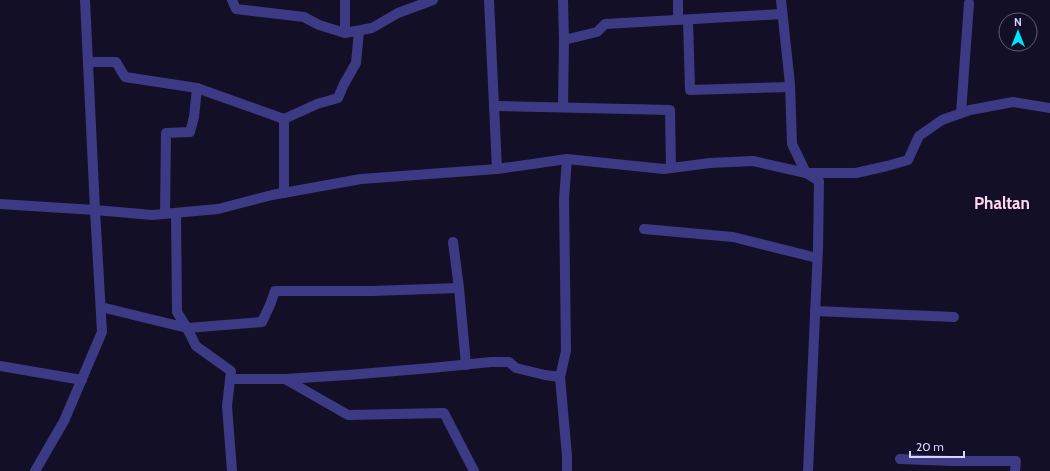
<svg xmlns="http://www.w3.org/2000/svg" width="1050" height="471" font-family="Cabin,sans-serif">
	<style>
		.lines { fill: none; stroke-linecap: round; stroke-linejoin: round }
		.minor { stroke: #3d3a85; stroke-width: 10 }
		.labels { text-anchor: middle; stroke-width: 3; stroke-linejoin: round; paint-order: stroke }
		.district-label { font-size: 17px; font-weight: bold; fill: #ffd6f0; stroke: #130f26 }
	</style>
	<rect width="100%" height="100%" fill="#130f26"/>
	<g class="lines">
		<g class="minor">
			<path d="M85 0 95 210 152 215 218 209 272 195 361 179 497 169 567 159 664 169 710 163 753 161 806 173H856L887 166 908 160 919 136 942 120 970 110 1013 102 1050 108"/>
			<path d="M232 0 236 9 304 17 319 25 345 33 372 28 398 13 433 0"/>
			<path d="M345 0V33"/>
			<path d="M489 0 497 169"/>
			<path d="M563 0 564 40 563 107"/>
			<path d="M781 0 790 84 792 144 806 173 819 181 818 249 808 471"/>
			<path d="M678 20V0"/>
			<path d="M688 20 690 90 790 87"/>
			<path d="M564 40 597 32 605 24 782 14"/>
			<path d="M88 62H116L125 77 197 88 284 119"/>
			<path d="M494 106 670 110 671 168"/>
			<path d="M961 113 969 3"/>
			<path d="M284 193V119L317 104 338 98 344 84 356 63 359 31"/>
			<path d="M0 204 95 210 102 332 64 421 35 471"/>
			<path d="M176 213 177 312 187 328 196 346 231 371 227 406 232 471"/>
			<path d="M165 214 166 133 190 132 194 117 197 88"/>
			<path d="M644 229 733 237 817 258"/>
			<path d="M453 242 459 288 466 365"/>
			<path d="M101 307 187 328 262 322 270 305 275 291H372L459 288"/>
			<path d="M815 311 954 317"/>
			<path d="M0 366 82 380"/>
			<path d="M560 377 566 351 564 199 567 159"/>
			<path d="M230 379H285L348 375 431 368 491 362H509L516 368 545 375 560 377 567 456V471"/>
			<path d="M285 379 348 415 444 413 474 471"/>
			<path d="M900 459 952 461H1016L1015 471"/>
		</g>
	</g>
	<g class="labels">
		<g class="district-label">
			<text x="1002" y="209">Phaltan</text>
		</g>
	</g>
	<g transform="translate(1018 32)"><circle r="19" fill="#130f26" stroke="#625e7d"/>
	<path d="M0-3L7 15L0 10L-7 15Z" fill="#00e5ff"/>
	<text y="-6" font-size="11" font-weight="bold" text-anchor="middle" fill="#d9d4ff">N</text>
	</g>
	<path d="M910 451v6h54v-6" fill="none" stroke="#d9d4ff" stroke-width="2"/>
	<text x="916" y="451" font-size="12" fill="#d9d4ff" stroke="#130f26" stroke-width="3" paint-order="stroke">20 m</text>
</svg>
